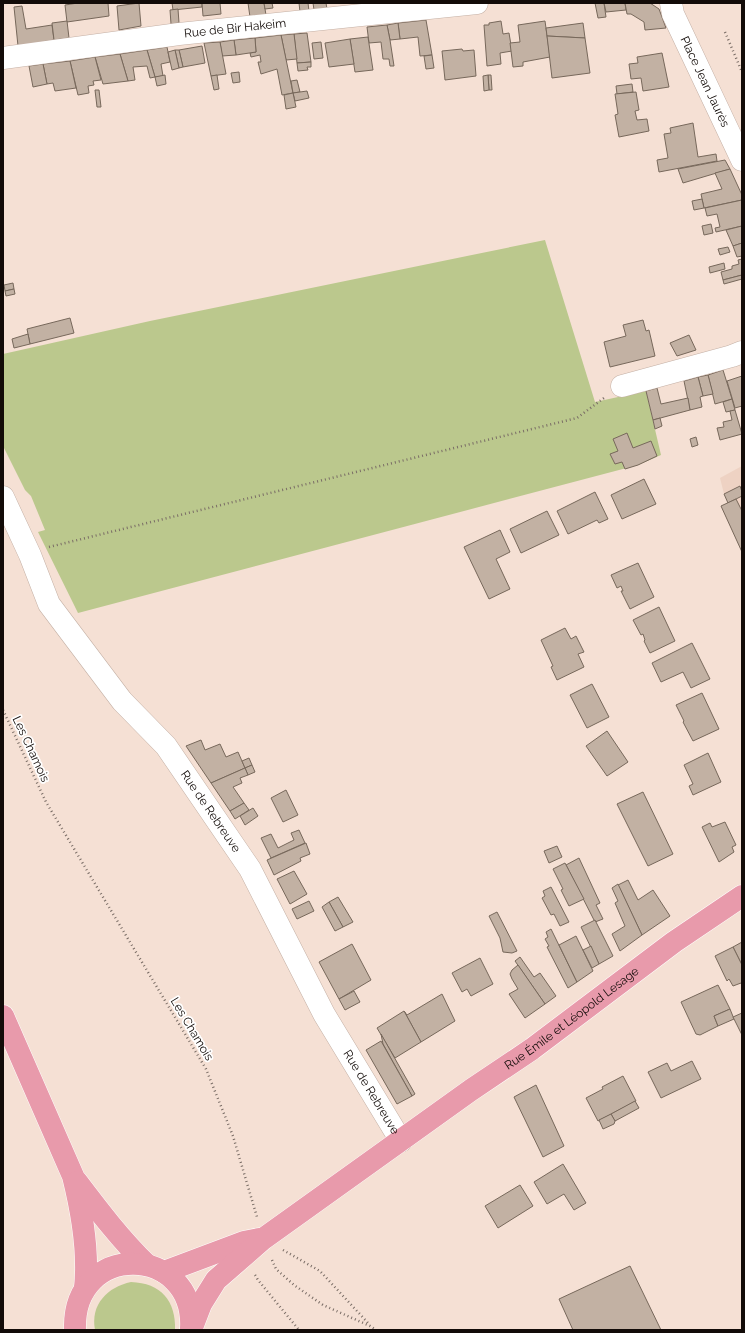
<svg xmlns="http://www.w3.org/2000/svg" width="745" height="1333" font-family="Raleway,sans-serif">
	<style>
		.built { fill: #eed2c3 }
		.green { fill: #bbc88d }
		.building { fill: #c2b1a3; stroke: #77685b }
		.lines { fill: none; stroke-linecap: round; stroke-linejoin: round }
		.minor-casing { stroke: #c4b0a5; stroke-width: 23 }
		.major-casing { stroke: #fff; stroke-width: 23 }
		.path { stroke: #7a6d66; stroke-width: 2.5; stroke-dasharray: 1 3; stroke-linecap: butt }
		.minor { stroke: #fff; stroke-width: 22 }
		.major { stroke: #e89aab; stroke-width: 22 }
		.labels { text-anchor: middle; stroke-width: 3.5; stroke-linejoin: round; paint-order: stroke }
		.street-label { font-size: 12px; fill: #120b08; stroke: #fff }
	</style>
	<rect width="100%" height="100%" fill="#f5e0d4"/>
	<path class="built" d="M742 466V552L721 506 728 503 724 494 720 478Z"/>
	<g class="green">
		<path d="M545 240 595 402 646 391 661 455 638 465 78 613 38 532 45 530 31 496 25 490 3 446V354L150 321Z"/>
		<path d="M131 1282C161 1283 176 1301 175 1330H95C90 1304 108 1287 131 1282Z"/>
	</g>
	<g class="building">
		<path d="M78 3H108L109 16 67 22 65 5Z"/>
		<path d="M139 3 141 26 119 30 117 6Z"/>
		<path d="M172 3H202V7L173 10Z"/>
		<path d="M202 3H220L221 14 203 16Z"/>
		<path d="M248 3H264L266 15 250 17Z"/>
		<path d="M264 3H272L273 8 265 9Z"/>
		<path d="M299 3H308L309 11 300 12Z"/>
		<path d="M313 3H326L327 9 314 10Z"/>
		<path d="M595 3H604L606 17 598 18Z"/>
		<path d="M604 3H625L626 10 606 12Z"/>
		<path d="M625 3H650L659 9 666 28 645 30 644 22 631 14H627Z"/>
		<path d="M22 6 26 29 52 25 54 40 18 46 14 7Z"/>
		<path d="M178 9 179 23 171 24 170 10Z"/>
		<path d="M426 20 432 55 420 56 418 37 400 39 398 23Z"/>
		<path d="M67 21 69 38 54 40 52 23Z"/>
		<path d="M501 21 503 34 509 33 512 51 500 53 501 64 487 66 484 25H489V23Z"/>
		<path d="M545 21 550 57 523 62V66L513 67 510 43 520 42 518 25Z"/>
		<path d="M398 23 400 39 390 40 387 25Z"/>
		<path d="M583 23 585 38 547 36 546 28Z"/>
		<path d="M387 25 390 40 394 66H390L389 59H383L381 42 369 43 367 27Z"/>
		<path d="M307 33 311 62 297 63 294 34Z"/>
		<path d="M294 34 297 59 286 60 281 35Z"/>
		<path d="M281 35 293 93 282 95 277 69 261 74 258 62H261L260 55 251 57 250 53 256 52 255 38Z"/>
		<path d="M547 36 585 38 590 73 552 78Z"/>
		<path d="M368 37 373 70 355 72 350 39Z"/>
		<path d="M255 38 256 52 236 55 234 40Z"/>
		<path d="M350 39 354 64 329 67 325 43Z"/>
		<path d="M234 40 236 55 222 56 220 42Z"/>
		<path d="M220 42 226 74 211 76 204 43Z"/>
		<path d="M321 42 323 58 314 59 312 43Z"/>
		<path d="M202 46 205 63 183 67 179 50Z"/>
		<path d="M167 47 170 62 161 64 163 76 155 77 147 50Z"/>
		<path d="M462 49 463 51 474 50 476 76 445 80 442 51Z"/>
		<path d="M147 50 155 77 150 78 147 66 133 67 135 80 128 81 120 54Z"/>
		<path d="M175 50H179L183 67 179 68Z"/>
		<path d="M175 50 179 68 172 70 168 52Z"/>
		<path d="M662 53 669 87 643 91 641 78 631 79 629 64 638 63 637 57Z"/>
		<path d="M120 54 128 81 103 84 95 57Z"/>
		<path d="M432 55 434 68 426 69 424 56Z"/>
		<path d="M95 57 101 80 93 81 94 85 88 86 89 93 78 95 70 61Z"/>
		<path d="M70 61 76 88 55 91 53 83 47 84 43 64Z"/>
		<path d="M311 62V67H307L308 70 298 71 297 63Z"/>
		<path d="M43 64 47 84 33 87 29 66Z"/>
		<path d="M239 72 240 82 233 83 231 73Z"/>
		<path d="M165 75 166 84 157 86 155 77Z"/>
		<path d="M217 75 219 89 214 90 211 76Z"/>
		<path d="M488 75H491L492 90H489Z"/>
		<path d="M488 75 489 90 484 91 483 76Z"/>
		<path d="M297 80 300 92 293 93 291 81Z"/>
		<path d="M632 84 633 92 617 94 616 86Z"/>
		<path d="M95 90H99L101 107H97Z"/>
		<path d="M307 91 309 98 295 101 293 93Z"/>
		<path d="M636 92 639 110 635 111 637 120 647 119 649 131 619 137 615 115 618 114 615 94Z"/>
		<path d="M293 93 296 107 286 109 284 95Z"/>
		<path d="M693 123 698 157 716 154 717 161 659 172 657 160 668 158 664 134 671 133 670 128Z"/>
		<path d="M725 160 730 169 683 183 678 169Z"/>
		<path d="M730 169 742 195V200L704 208 701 194 722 189 715 173Z"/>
		<path d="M702 199 704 208 694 210 692 201Z"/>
		<path d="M742 200V226L716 232 715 228 720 227 717 214 707 216 705 208Z"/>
		<path d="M711 224 713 233 704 235 702 226Z"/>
		<path d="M742 226V243L733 246 726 230Z"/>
		<path d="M742 243V256L737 257 733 246Z"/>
		<path d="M728 247 730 252 720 255 718 249Z"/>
		<path d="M742 259V275L723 280 721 272 732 269V266L739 264 738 260Z"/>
		<path d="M724 263 725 269 710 273 709 267Z"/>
		<path d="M742 275V279L724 284 723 280Z"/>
		<path d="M13 283 14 289 5 291 4 285Z"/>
		<path d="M14 289 15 294 6 296 5 291Z"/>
		<path d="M70 318 74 333 30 344 27 329Z"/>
		<path d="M643 320 646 331 649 330 655 356 610 367 604 342 626 336 623 325Z"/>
		<path d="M28 334 30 344 14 348 12 339Z"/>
		<path d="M689 335 696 350 677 356 670 343Z"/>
		<path d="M723 370 732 399 715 404 708 375Z"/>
		<path d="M708 375 713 394 703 396 698 377Z"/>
		<path d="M742 376V406L735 408 727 381Z"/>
		<path d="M698 377 703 396 700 397 702 407 690 410 684 381Z"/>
		<path d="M657 388 661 404 688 398 690 410 653 420 646 391Z"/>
		<path d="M732 399 735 410 726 412 723 402Z"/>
		<path d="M735 410 742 434 720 440 717 428 724 427 723 422 732 420 730 411Z"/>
		<path d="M660 418 662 426 655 429 653 420Z"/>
		<path d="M627 433 633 448 651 441 657 456 638 465 625 469 622 462 615 464 610 454 618 451 613 439Z"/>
		<path d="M696 437 698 445 692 447 690 439Z"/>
		<path d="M644 479 656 504 622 519 611 495Z"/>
		<path d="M740 486 742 492V496L728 503 724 494Z"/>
		<path d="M595 492 608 519 599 523 597 520 568 534 557 511Z"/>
		<path d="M736 499 742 511V552L721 506Z"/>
		<path d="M547 511 559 535 521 553 510 529Z"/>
		<path d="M500 530 510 552 496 559 510 589 489 599 464 547Z"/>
		<path d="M638 563 654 597 630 609 621 591H623L621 586 617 588 611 575Z"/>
		<path d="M659 607 675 641 650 653 644 641 645 640 643 634 641 635 633 620Z"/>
		<path d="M565 628 571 639 576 636 584 652 578 654 584 667 557 680 551 667 553 666 541 640Z"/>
		<path d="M692 643 710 679 691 688 683 672 661 682 652 663Z"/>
		<path d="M592 684 609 717 587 728 570 695Z"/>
		<path d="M702 693 719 729 693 741 683 722 684 721 676 705Z"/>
		<path d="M607 731 628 762 607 776 586 746Z"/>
		<path d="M201 740 205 750 220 744 226 757 238 752 245 768 211 783 186 746Z"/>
		<path d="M708 753 721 782 693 795 689 786 693 784 684 765Z"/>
		<path d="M249 758 252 765 245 768 242 761Z"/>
		<path d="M252 765 255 772 248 775 245 768Z"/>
		<path d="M245 768 248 775 240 778 242 783 233 787 244 803 230 811 211 783Z"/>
		<path d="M286 790 298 815 283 822 271 798Z"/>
		<path d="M643 792 673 854 648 866 617 804Z"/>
		<path d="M244 803 249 810 235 819 230 811Z"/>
		<path d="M253 808 258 816 245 825 240 816Z"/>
		<path d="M725 822 736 845 732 847 734 852 719 862 702 827 710 823 712 827Z"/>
		<path d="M299 830 305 843 271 858 261 838 271 834 278 848 294 840 291 833Z"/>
		<path d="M306 843 310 854 300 858 301 861 274 875 267 860Z"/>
		<path d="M557 846 562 857 549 863 544 851Z"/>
		<path d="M579 858 600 903 596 905 603 919 595 922 566 865Z"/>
		<path d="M565 863 584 899 569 906 561 890 563 889 553 869Z"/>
		<path d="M294 871 307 894 290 904 277 879Z"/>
		<path d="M628 880 638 900 653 890 670 916 642 935 618 885Z"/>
		<path d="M618 884 642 935 620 951 612 934 625 926 615 903 618 901 612 888Z"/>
		<path d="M551 887 569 922 560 926 554 914 551 915 542 898 545 896 543 891Z"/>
		<path d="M338 897 353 922 343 927 329 902Z"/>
		<path d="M309 901 314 911 297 919 292 909Z"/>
		<path d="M329 902 343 927 335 931 322 907Z"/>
		<path d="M497 912 517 951 512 953 503 952 500 938 489 916Z"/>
		<path d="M595 920 613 956 599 964 581 927Z"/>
		<path d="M551 929 577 982 568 988 547 947 549 946 545 939 548 937 546 932Z"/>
		<path d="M576 936 593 971 577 982 559 945Z"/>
		<path d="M742 942V965L733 947Z"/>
		<path d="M352 944 371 980 339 999 319 962Z"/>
		<path d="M591 946 599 964 592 968 583 950Z"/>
		<path d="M733 947 742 965V985L741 983 733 986 729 979 727 981 715 956Z"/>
		<path d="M520 957 534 977 540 973 556 996 545 1004 515 961Z"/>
		<path d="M480 958 493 984 471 996 467 989 462 992 452 973Z"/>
		<path d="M518 965 545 1004 525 1018 509 994 518 989 512 979 510 974 512 970Z"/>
		<path d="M718 985 730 1009 714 1016 718 1026 700 1035 696 1034 681 1002Z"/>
		<path d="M354 991 360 1002 345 1010 339 999Z"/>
		<path d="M442 994 455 1021 421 1042 404 1011 407 1015Z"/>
		<path d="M730 1009 734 1019 718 1026 714 1016Z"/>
		<path d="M404 1011 421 1042 395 1058 377 1028Z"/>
		<path d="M742 1013V1035L733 1017Z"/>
		<path d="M381 1034 415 1094 412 1096 383 1044Z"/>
		<path d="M381 1041 412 1096 397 1104 366 1050Z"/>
		<path d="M692 1061 701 1079 661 1098 648 1072 667 1063 671 1071Z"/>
		<path d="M623 1076 636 1101 598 1121 586 1098 603 1089 602 1087Z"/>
		<path d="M536 1085 564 1146 543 1157 514 1097Z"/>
		<path d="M635 1101 639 1108 615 1121 611 1114Z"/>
		<path d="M611 1114 615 1121 614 1124 603 1129 599 1120Z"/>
		<path d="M563 1164 586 1203 574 1210 564 1194 547 1204 534 1182Z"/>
		<path d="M520 1185 533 1206 498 1228 485 1206Z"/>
		<path d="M630 1266 661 1330H573L559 1299Z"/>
	</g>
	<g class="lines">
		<g class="minor-casing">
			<g id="minor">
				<path id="s1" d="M671 3 673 14 742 160"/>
				<path id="s2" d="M3 58 179 34 477 3"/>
				<path d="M622 386 732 356 742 352"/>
				<path id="s3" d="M3 497 30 555 49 604 122 701 166 746 250 869 324 1014 401 1141"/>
			</g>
		</g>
		<g class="major-casing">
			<g id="major">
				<path d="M3 1016 73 1176C82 1212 89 1251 85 1288"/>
				<path d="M77 1182C99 1211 121 1240 147 1265"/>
				<path d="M164 1272 244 1242 259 1239"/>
				<path d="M75 1330C72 1240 196 1244 191 1329"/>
				<path id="s4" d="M191 1330 201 1304 216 1280 263 1239 471 1090 532 1049 674 942 742 896"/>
			</g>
		</g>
		<g class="path">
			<path d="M725 32 742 72"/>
			<path d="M49 547 577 418 604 398"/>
			<path d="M3 710 46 802 206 1069 233 1136 257 1217"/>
			<path d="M283 1250 320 1271 369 1324"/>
			<path d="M272 1260 276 1269 294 1285 323 1305 370 1326 376 1330"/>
			<path d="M255 1275 258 1280 299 1330"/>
		</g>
		<use href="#minor" class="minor"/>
		<use href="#major" class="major"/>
	</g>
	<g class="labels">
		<g class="street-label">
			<text dy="4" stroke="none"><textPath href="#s2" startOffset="234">Rue de Bir Hakeim</textPath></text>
			<text dy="4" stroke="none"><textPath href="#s1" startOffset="86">Place Jean Jaurès</textPath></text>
			<text transform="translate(31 749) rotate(65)" y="4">Les Chamois</text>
			<text dy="4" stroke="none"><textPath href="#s3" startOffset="380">Rue de Rebreuve</textPath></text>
			<text dy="4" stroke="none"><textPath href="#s4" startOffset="498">Rue Émile et Léopold Lesage</textPath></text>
			<text transform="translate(192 1029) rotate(59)" y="4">Les Chamois</text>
			<text dy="4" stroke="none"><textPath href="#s3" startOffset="704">Rue de Rebreuve</textPath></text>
		</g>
	</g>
	<rect width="745" height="1333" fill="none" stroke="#120b08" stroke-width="8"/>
</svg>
